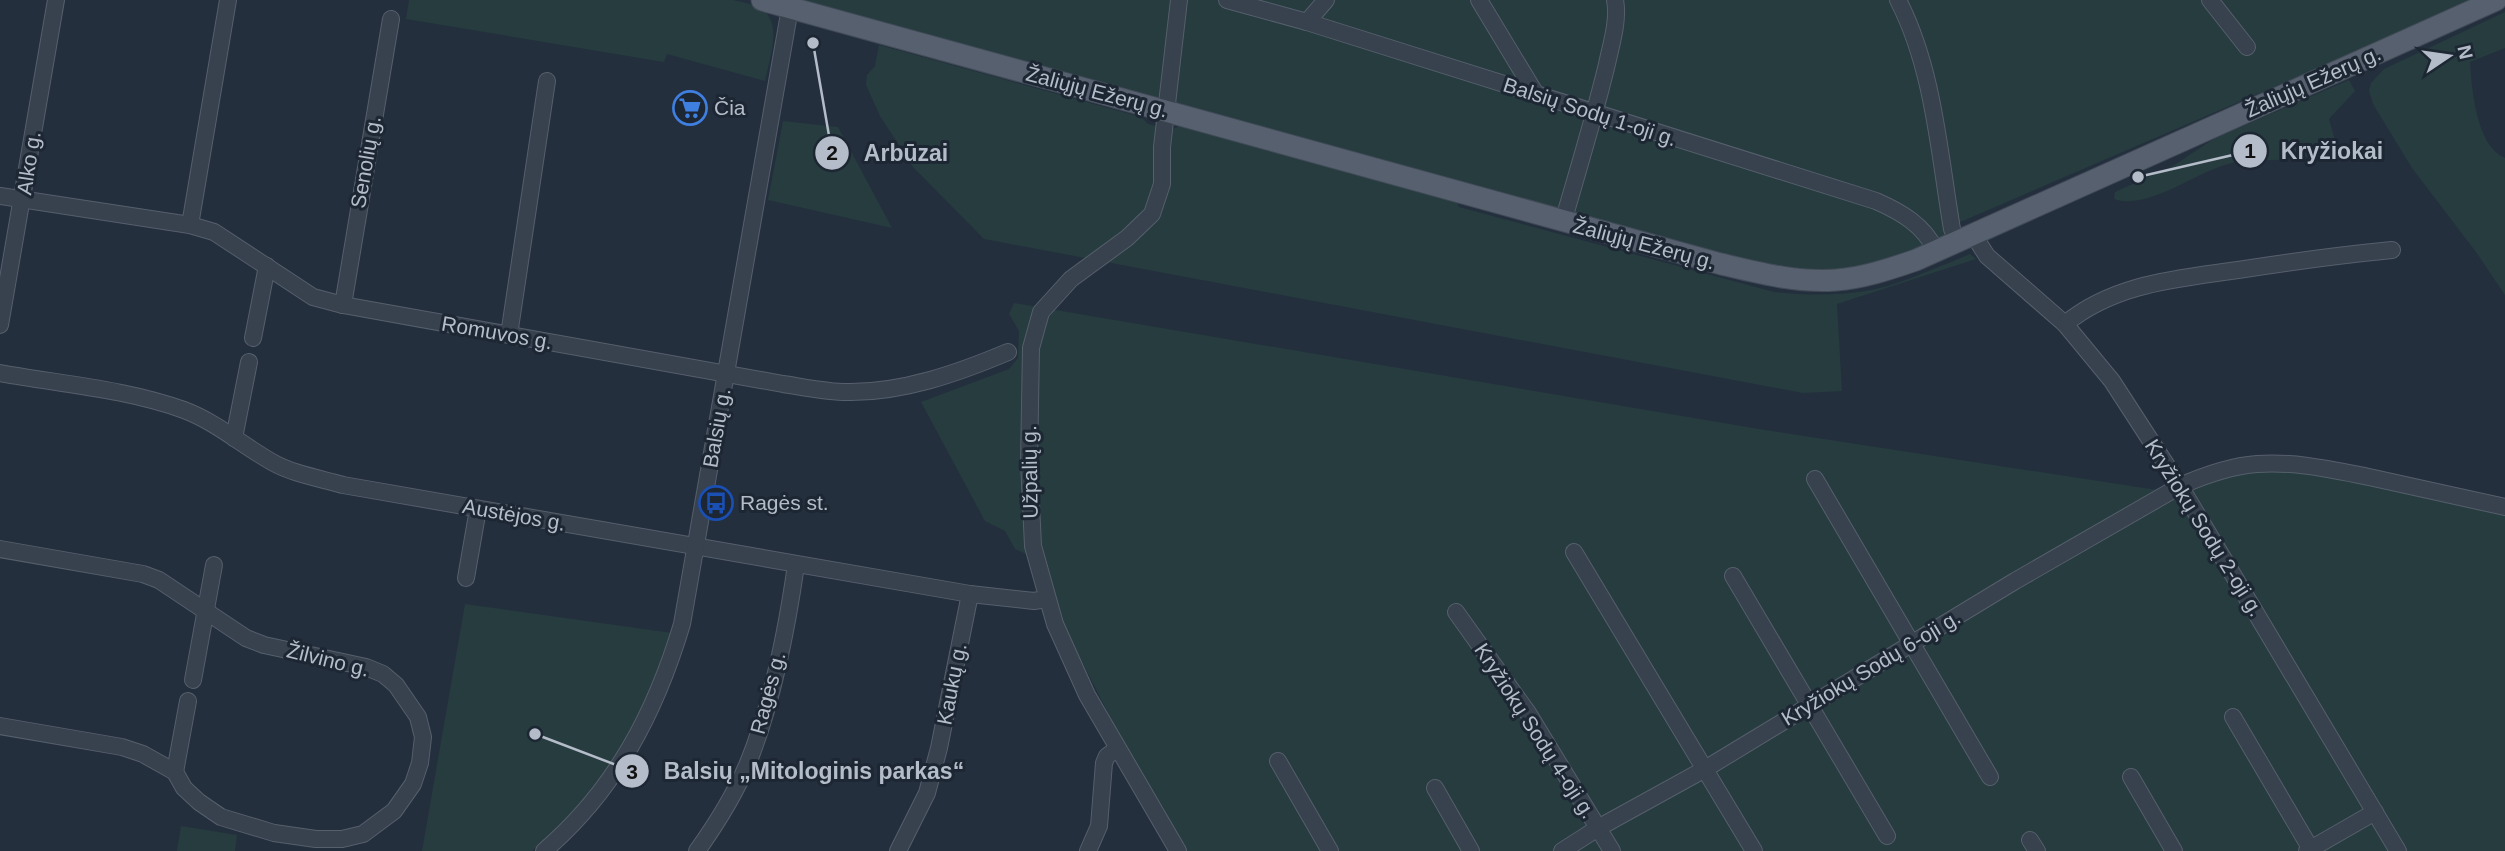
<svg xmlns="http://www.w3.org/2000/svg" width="2505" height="851" font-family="Arial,sans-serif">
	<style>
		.green { fill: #263c3f }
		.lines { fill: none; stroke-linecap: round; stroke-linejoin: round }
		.minor-casing { stroke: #565f6c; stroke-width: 18 }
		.major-casing { stroke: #414a57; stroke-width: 23 }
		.minor { stroke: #38414e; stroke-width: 16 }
		.major { stroke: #56606e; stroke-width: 21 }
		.labels { text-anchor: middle; stroke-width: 6; stroke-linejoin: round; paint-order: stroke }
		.street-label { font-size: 21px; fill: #b4bcc9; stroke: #1d2633 }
		.poi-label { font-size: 21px; fill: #b4bcc9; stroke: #1d2633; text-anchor: start }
		.leader { fill: none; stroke: #b4bcc9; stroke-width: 2.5 }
		.callout-dot { fill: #b4bcc9; stroke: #1d2633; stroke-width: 2.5 }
		.mark-label { font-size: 21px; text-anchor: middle; font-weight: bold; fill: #111 }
		.callout-label { font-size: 23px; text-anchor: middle; font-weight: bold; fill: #b4bcc9; stroke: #1d2633; stroke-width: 6; stroke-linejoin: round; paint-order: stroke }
	</style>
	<rect width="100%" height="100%" fill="#242f3e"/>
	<g class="green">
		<path d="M409 0H733C741 2 752 4 760 8 784 21 769 60 765 81L667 54 664 62 406 19Z"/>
		<path d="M798 0H2475L1958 223 1937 244 1871 268 1798 274 1643 235 1135 92Z"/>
		<path d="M2505 12V48L2470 62C2472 90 2476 146 2505 158V295L2476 252 2412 168 2373 104 2369 91 2371 83 2384 69Z"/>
		<path d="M879 45 1141 117 1148 124 1170 130 1185 124 1456 200 1459 207 1774 292C1811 296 1852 296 1888 286 1916 277 1943 265 1970 254L1976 259 1837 304 1842 391 1803 393 984 239 913 167 880 116 866 85 867 75 875 66Z"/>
		<path d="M2349 80 2355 91 2329 119 2335 140C2315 167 2262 157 2232 163 2198 170 2149 211 2114 199L2115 192 2173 166 2215 138Z"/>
		<path d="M783 121 838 127 892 228 768 200Z"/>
		<path d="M1014 303 1759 429 2157 490 2207 468 2235 459 2262 457 2505 503V851H1186L1130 756 1081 660 1065 666 1042 613 1028 555 1015 549 1005 531 985 521 921 402 1009 369 1018 358 1019 331 1009 314Z"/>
		<path d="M465 604 672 633C651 699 616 767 569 819 558 831 544 841 532 851H422Z"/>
		<path d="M181 826 237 835 235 851H177Z"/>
	</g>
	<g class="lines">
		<g class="minor-casing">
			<g id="minor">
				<path d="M1227 0 1307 22 1876 201C1901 212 1924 225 1936 251"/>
				<path d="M1479 0 1537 96"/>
				<path d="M1898 0C1934 70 1939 153 1952 229L1958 241"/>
				<path d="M2210 0 2247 47"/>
				<path d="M1307 22 1326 0"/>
				<path d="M0 196 190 225 214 232 313 297 343 305 783 384C804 387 826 392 847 392 902 393 958 373 1008 352"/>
				<path d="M1563 222C1578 170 1594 118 1607 64 1611 45 1619 20 1615 0"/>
				<path d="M190 225 228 0"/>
				<path d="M1973 234 1987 256 2065 324 2112 381 2180 486 2398 851"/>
				<path d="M343 305 391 19"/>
				<path d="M2065 324C2115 283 2177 279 2238 270 2289 262 2341 255 2392 250"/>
				<path d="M0 325 56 0"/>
				<path d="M509 335 547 81"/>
				<path d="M253 338 267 266"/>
				<path d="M0 373C61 384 126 389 184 410 216 422 242 445 272 462 293 474 319 478 343 485L970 594 1034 601 1046 599"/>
				<path d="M234 438 249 362"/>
				<path d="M1815 479 1990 777"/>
				<path d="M0 549 143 574 159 580 246 638 264 645 366 667 383 674 396 685 418 717 423 737 420 763 413 784 394 811 363 834 342 839H316L274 833 221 817 199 802 184 788 175 772 143 754 122 747 0 726"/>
				<path d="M1574 552 1754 851"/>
				<path d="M1733 576 1887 836"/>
				<path d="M466 578 478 509"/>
				<path d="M1456 612 1528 713 1612 851"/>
				<path d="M193 680 214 565"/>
				<path d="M2233 717 2312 851"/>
				<path d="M1278 761 1330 851"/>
				<path d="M175 772 188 701"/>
				<path d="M2131 777 2174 851"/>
				<path d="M1435 788 1471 851"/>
				<path d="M2030 840 2037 851"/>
				<path d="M544 851C615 790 655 714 682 624L790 8"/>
				<path d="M697 851C717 823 735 794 748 763 772 704 787 628 796 565"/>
				<path d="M898 851 927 793 939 748 970 594"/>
				<path d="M1088 851 1099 826 1104 763 1107 756 1117 749"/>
				<path d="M1178 851 1087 695 1055 624 1033 546 1029 462 1031 348 1041 312 1071 279 1127 238 1152 214 1162 184V147L1179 0"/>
				<path d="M1562 851 1598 828 1705 769 2015 581 2180 486C2205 475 2230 466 2257 464 2294 461 2333 470 2369 477 2414 487 2460 497 2505 507"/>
				<path d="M2307 851 2375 812"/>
			</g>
		</g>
		<g class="major-casing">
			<path id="major" d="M762 0 1721 264C1759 273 1797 283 1836 280 1863 278 1890 269 1916 260L2496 0"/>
		</g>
		<use href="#minor" class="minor"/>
		<use href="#major" class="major"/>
	</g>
	<defs>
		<g id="supermarket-ring" transform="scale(1.75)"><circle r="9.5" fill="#1d2633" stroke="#3f7fe0" stroke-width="1.5"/><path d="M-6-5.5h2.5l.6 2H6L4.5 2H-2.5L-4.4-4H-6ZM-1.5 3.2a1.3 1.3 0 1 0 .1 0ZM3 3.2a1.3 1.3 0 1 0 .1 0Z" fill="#3f7fe0"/></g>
		<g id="bus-ring" transform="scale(1.75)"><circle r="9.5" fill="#1d2633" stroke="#1a4fb4" stroke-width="1.5"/><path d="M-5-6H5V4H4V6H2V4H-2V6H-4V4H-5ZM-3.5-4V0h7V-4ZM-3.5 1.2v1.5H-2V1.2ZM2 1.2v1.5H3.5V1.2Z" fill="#1a4fb4"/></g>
	</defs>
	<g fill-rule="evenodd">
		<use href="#supermarket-ring" x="690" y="108"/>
		<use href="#bus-ring" x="716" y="503"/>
	</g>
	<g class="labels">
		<g class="street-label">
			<text transform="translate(2313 82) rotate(-24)" y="7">Žaliųjų Ežerų g.</text>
			<text transform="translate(1097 92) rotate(15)" y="7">Žaliųjų Ežerų g.</text>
			<text transform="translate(1590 112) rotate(18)" y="7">Balsių Sodų 1-oji g.</text>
			<text transform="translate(366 162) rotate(-80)" y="7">Senolių g.</text>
			<text transform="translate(29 163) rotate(-81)" y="7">Alko g.</text>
			<text transform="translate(1644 244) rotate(15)" y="7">Žaliųjų Ežerų g.</text>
			<text transform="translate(497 333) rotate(10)" y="7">Romuvos g.</text>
			<text transform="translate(717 428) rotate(-80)" y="7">Balsių g.</text>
			<text transform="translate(1030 472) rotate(-91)" y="7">Užpalių g.</text>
			<text transform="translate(514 515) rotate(10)" y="7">Austėjos g.</text>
			<text transform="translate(2204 528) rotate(58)" y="7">Kryžiokų Sodų 2-oji g.</text>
			<text transform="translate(328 660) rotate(14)" y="7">Žilvino g.</text>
			<text transform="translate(1871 668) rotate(-31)" y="7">Kryžiokų Sodų 6-oji g.</text>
			<text transform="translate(952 684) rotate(-79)" y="7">Kaukų g.</text>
			<text transform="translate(768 693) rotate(-75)" y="7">Ragės g.</text>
			<text transform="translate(1535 731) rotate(57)" y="7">Kryžiokų Sodų 4-oji g.</text>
		</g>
		<g class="poi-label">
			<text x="714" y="115">Čia</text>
			<text x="740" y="510">Ragės st.</text>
		</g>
	</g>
	<path class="leader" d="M2138 177L2250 151M813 43L832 153M535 734L632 771"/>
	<g class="callout-dot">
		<circle cx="2138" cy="177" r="7"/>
		<circle cx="813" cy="43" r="7"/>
		<circle cx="535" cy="734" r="7"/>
		<circle cx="2250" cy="151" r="18"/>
		<circle cx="832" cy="153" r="18"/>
		<circle cx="632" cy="771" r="18"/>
	</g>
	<g class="mark-label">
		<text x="2250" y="158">1</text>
		<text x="832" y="160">2</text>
		<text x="632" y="779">3</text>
	</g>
	<g class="callout-label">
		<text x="2332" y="159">Kryžiokai</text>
		<text x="906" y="161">Arbūzai</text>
		<text x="814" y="779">Balsių „Mitologinis parkas“</text>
	</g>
	<g transform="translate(2449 56) rotate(77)" stroke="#1d2633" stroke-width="5" paint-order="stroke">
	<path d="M0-5L12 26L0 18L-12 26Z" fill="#b4bcc9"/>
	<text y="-10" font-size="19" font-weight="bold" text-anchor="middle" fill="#b4bcc9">N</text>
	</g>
</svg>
